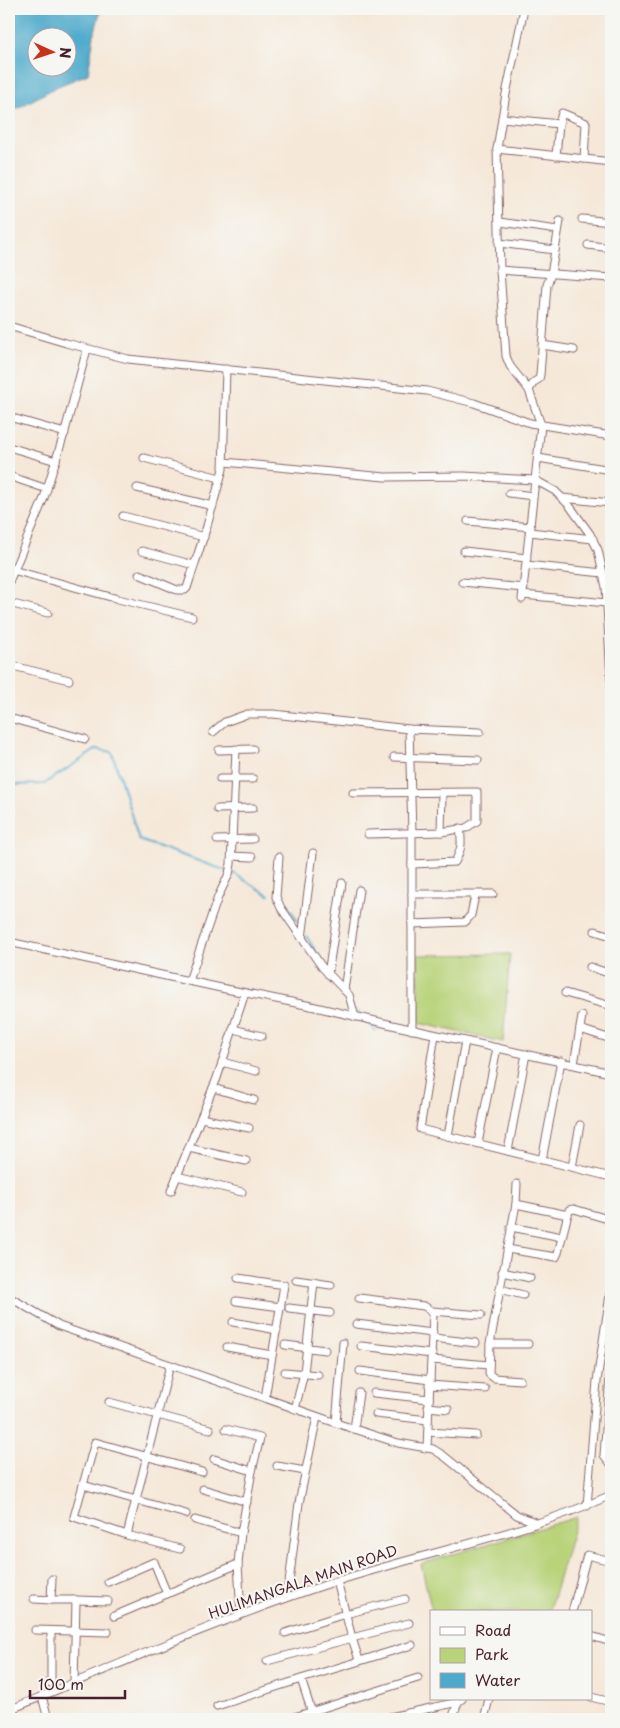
<svg xmlns="http://www.w3.org/2000/svg" width="620" height="1728" font-family="'Playpen Sans',sans-serif">
	<style>
		.green { fill: #b8d379; stroke: #817952 }
		.water { fill: #4daacc; stroke: #4c647c; fill-rule: evenodd }
		.lines { fill: none; stroke-linecap: round; stroke-linejoin: round }
		.stream { stroke: #4daacc; stroke-width: 2 }
		.minor-casing { stroke: #866568; stroke-width: 9 }
		.minor { stroke: #fff; stroke-width: 7 }
		.labels { text-anchor: middle; stroke-width: 4.5; stroke-linejoin: round; paint-order: stroke }
		.street-label { font-size: 14px; fill: #4a1f2b; stroke: #f6f6f2 }
	</style>
	<rect width="100%" height="100%" fill="#f6f6f2"/>
	<filter id="ink" filterUnits="userSpaceOnUse"><feTurbulence type="fractalNoise" baseFrequency=".02" numOctaves="2"/><feDisplacementMap in="SourceGraphic" scale="10" xChannelSelector="R" yChannelSelector="G"/><feConvolveMatrix kernelMatrix="1 2 1 2 8 2 1 2 1" color-interpolation-filters="sRGB"/></filter>
	<filter id="wash" filterUnits="userSpaceOnUse"><feTurbulence type="fractalNoise" baseFrequency=".0096" numOctaves="4" result="noise"/><feDisplacementMap in="SourceGraphic" scale="20" xChannelSelector="R" yChannelSelector="G"/><feGaussianBlur stdDeviation="1.12" result="paint"/><feColorMatrix in="noise" values="0 0 0 0 0 0 0 0 0 0 0 0 0 0 0 0 0 1.4 0 .05"/><feComposite in="paint" operator="in"/></filter>
	<g filter="url(#wash)">
		<rect width="100%" height="100%" fill="#f5e8d8"/>
		<g class="green">
			<path d="M510 954 503 1042 419 1023 418 955Z"/>
			<path d="M577 1517 549 1612H432L421 1564Z"/>
		</g>
		<path class="water" d="M9 9H101L94 35 88 74 58 86 9 113ZM38 38H68V68H38Z"/>
		<g class="lines">
			<g class="stream">
				<path d="M9 785 44 784 97 749 112 752 139 840 227 871"/>
				<path d="M233 873 269 895"/>
				<path d="M283 902 287 904 299 923"/>
				<path d="M306 936 322 961"/>
				<path d="M339 989 346 998"/>
				<path d="M358 1011 360 1013"/>
				<path d="M370 1025 376 1031"/>
			</g>
		</g>
	</g>
	<g filter="url(#ink)">
		<g class="lines">
			<g class="minor-casing">
				<g id="minor">
					<path d="M502 118 559 124"/>
					<path d="M497 149 611 162"/>
					<path d="M556 156 559 124 562 113 586 123 584 159"/>
					<path d="M582 219 611 222"/>
					<path d="M500 222 558 230"/>
					<path d="M499 243 555 250"/>
					<path d="M588 245 611 248"/>
					<path d="M500 270 611 278"/>
					<path d="M9 326 66 343 128 359 427 391 474 403 530 423 611 436"/>
					<path d="M542 345 574 350"/>
					<path d="M529 390 534 382 539 379 540 375 547 285 551 274 560 221"/>
					<path d="M9 417 65 433"/>
					<path d="M9 447 56 461"/>
					<path d="M144 458 220 478"/>
					<path d="M538 458 611 470"/>
					<path d="M224 462 385 477 464 476 535 480 555 491 569 505 590 534 598 550 606 587 611 680"/>
					<path d="M9 476 47 489"/>
					<path d="M137 488 213 506"/>
					<path d="M509 493 533 496"/>
					<path d="M562 498 610 503"/>
					<path d="M123 516 204 537"/>
					<path d="M468 521 531 527"/>
					<path d="M530 532 593 539"/>
					<path d="M142 551 194 565"/>
					<path d="M464 551 527 558"/>
					<path d="M526 565 603 573"/>
					<path d="M9 569 118 599 192 617"/>
					<path d="M139 574 177 590H185L187 588 207 526 223 469 226 369"/>
					<path d="M9 582 44 498 65 431 87 349"/>
					<path d="M462 582 524 588"/>
					<path d="M523 595 607 603"/>
					<path d="M522 599 541 425 529 390 510 366 506 356 500 270 497 149 506 94 524 9"/>
					<path d="M9 603 48 613"/>
					<path d="M9 665 69 680"/>
					<path d="M9 718 85 739"/>
					<path d="M409 729 412 832V1030"/>
					<path d="M213 732 225 722 247 714H273L409 729 480 732"/>
					<path d="M219 750 253 749"/>
					<path d="M394 757 478 760"/>
					<path d="M220 779H253"/>
					<path d="M353 793 477 792V821L466 828 441 832 368 834"/>
					<path d="M217 809 253 808"/>
					<path d="M441 832 442 793"/>
					<path d="M217 840 253 839"/>
					<path d="M232 856 252 857"/>
					<path d="M279 857 276 897 281 908 322 967 349 995 355 1017"/>
					<path d="M412 864 455 862C462 848 462 844 460 828"/>
					<path d="M412 894H493"/>
					<path d="M412 924 465 922 471 915 475 895"/>
					<path d="M595 931 611 936"/>
					<path d="M302 938 313 853"/>
					<path d="M9 942 221 988 311 1006 401 1027 611 1073"/>
					<path d="M590 967 611 974"/>
					<path d="M328 974 342 883"/>
					<path d="M189 981 218 897 229 874 231 864 236 749"/>
					<path d="M344 990 359 890"/>
					<path d="M565 993 611 1006"/>
					<path d="M233 1029 262 1036"/>
					<path d="M580 1029 611 1039"/>
					<path d="M435 1035 420 1129 611 1177"/>
					<path d="M222 1062 256 1071"/>
					<path d="M574 1064 582 1016"/>
					<path d="M213 1088 254 1100"/>
					<path d="M201 1118 249 1128"/>
					<path d="M448 1136 465 1041"/>
					<path d="M478 1143 497 1048"/>
					<path d="M189 1148 246 1161"/>
					<path d="M508 1151 526 1054"/>
					<path d="M542 1160 561 1061"/>
					<path d="M572 1167 580 1125"/>
					<path d="M177 1176 242 1192"/>
					<path d="M517 1184 516 1204 500 1289 523 1295"/>
					<path d="M171 1191 217 1078 245 993"/>
					<path d="M516 1204 568 1215"/>
					<path d="M511 1227 562 1237"/>
					<path d="M507 1249 556 1257 558 1253 569 1210 574 1209 611 1220"/>
					<path d="M502 1272 530 1278"/>
					<path d="M238 1278 284 1285 265 1398"/>
					<path d="M296 1280 331 1285"/>
					<path d="M500 1289 490 1344 489 1374 494 1378 520 1380"/>
					<path d="M9 1297 59 1326 342 1425 398 1443 433 1449 444 1456 517 1515 537 1523"/>
					<path d="M359 1298 424 1306 432 1311 433 1314 427 1448"/>
					<path d="M236 1301 281 1307"/>
					<path d="M289 1308 330 1313"/>
					<path d="M432 1311 481 1315"/>
					<path d="M233 1322 277 1330"/>
					<path d="M356 1324 433 1333"/>
					<path d="M433 1338 476 1343"/>
					<path d="M490 1344H528"/>
					<path d="M285 1345 325 1350"/>
					<path d="M361 1346 432 1354"/>
					<path d="M227 1347 272 1355"/>
					<path d="M432 1360 489 1365"/>
					<path d="M611 1364 604 1455 611 1464"/>
					<path d="M360 1371 430 1380"/>
					<path d="M285 1372 318 1375"/>
					<path d="M429 1385 485 1389"/>
					<path d="M374 1393 429 1399"/>
					<path d="M109 1402 210 1429"/>
					<path d="M428 1407 448 1409"/>
					<path d="M295 1409 304 1373 314 1282"/>
					<path d="M376 1414 428 1420"/>
					<path d="M336 1423 343 1343"/>
					<path d="M226 1429 260 1438 252 1471 241 1533 238 1564 241 1613"/>
					<path d="M354 1429 359 1393"/>
					<path d="M428 1432 476 1435"/>
					<path d="M214 1459 252 1471"/>
					<path d="M277 1466 305 1471"/>
					<path d="M83 1485 186 1514"/>
					<path d="M203 1489 247 1502"/>
					<path d="M587 1506 597 1381 611 1288"/>
					<path d="M195 1520 241 1533"/>
					<path d="M127 1535 170 1365"/>
					<path d="M180 1549 127 1535 74 1517 95 1442 202 1472"/>
					<path d="M52 1579 51 1600H76"/>
					<path d="M108 1582 154 1562 167 1594"/>
					<path d="M286 1598V1591L289 1583 299 1503 317 1417"/>
					<path d="M34 1599 51 1600"/>
					<path d="M572 1612 587 1555 611 1561"/>
					<path d="M114 1616 238 1564"/>
					<path d="M35 1630 108 1632"/>
					<path d="M285 1633 345 1614 405 1599"/>
					<path d="M591 1636 611 1642"/>
					<path d="M359 1660 352 1638 409 1623"/>
					<path d="M267 1661 352 1638 337 1581"/>
					<path d="M51 1683V1631"/>
					<path d="M74 1683 76 1600 108 1601"/>
					<path d="M42 1696 48 1719"/>
					<path d="M591 1697 611 1702"/>
					<path d="M217 1706 301 1679"/>
					<path d="M9 1710C117 1665 225 1617 337 1581 428 1552 524 1534 611 1495"/>
					<path d="M288 1719 418 1678"/>
					<path d="M314 1719 301 1679 412 1645"/>
					<path d="M381 1719 458 1702"/>
					<path d="M452 1719 458 1702 462 1699"/>
					<path d="M484 1719 489 1699"/>
				</g>
			</g>
			<use href="#minor" class="minor"/>
		</g>
	</g>
	<g class="labels">
		<g class="street-label">
			<text transform="translate(303 1582) rotate(-19)" y="5">HULIMANGALA MAIN ROAD</text>
		</g>
	</g>
	<rect width="620" height="1728" fill="none" stroke="#f6f6f2" stroke-width="30"/>
	<rect x="430" y="1610" width="162" height="90" fill="#f6f6f2" stroke="#b1a0a2"/>
	<rect x="440" y="1627" width="25" height="8" fill="#ffffff" stroke="#b1a0a2"/>
	<text x="475" y="1636" font-size="15" fill="#4a1f2b">Road</text>
	<rect x="440" y="1648" width="25" height="15" fill="#b8d379" stroke="#b1a0a2"/>
	<text x="475" y="1660" font-size="15" fill="#4a1f2b">Park</text>
	<rect x="440" y="1673" width="25" height="15" fill="#4daacc" stroke="#b1a0a2"/>
	<text x="475" y="1686" font-size="15" fill="#4a1f2b">Water</text>
	<g transform="translate(52 52) rotate(93)"><circle r="24" fill="#f6f6f2" stroke="#b1a0a2"/>
	<path d="M0-4L9 19L0 12L-9 19Z" fill="#c8321e"/>
	<text y="-8" font-size="14" font-weight="bold" text-anchor="middle" fill="#4a1f2b">N</text>
	</g>
	<path d="M30 1690v8h95v-8" fill="none" stroke="#4a1f2b" stroke-width="2.5"/>
	<text x="38" y="1690" font-size="15" fill="#4a1f2b" stroke="#f6f6f2" stroke-width="4" paint-order="stroke">100 m</text>
</svg>
